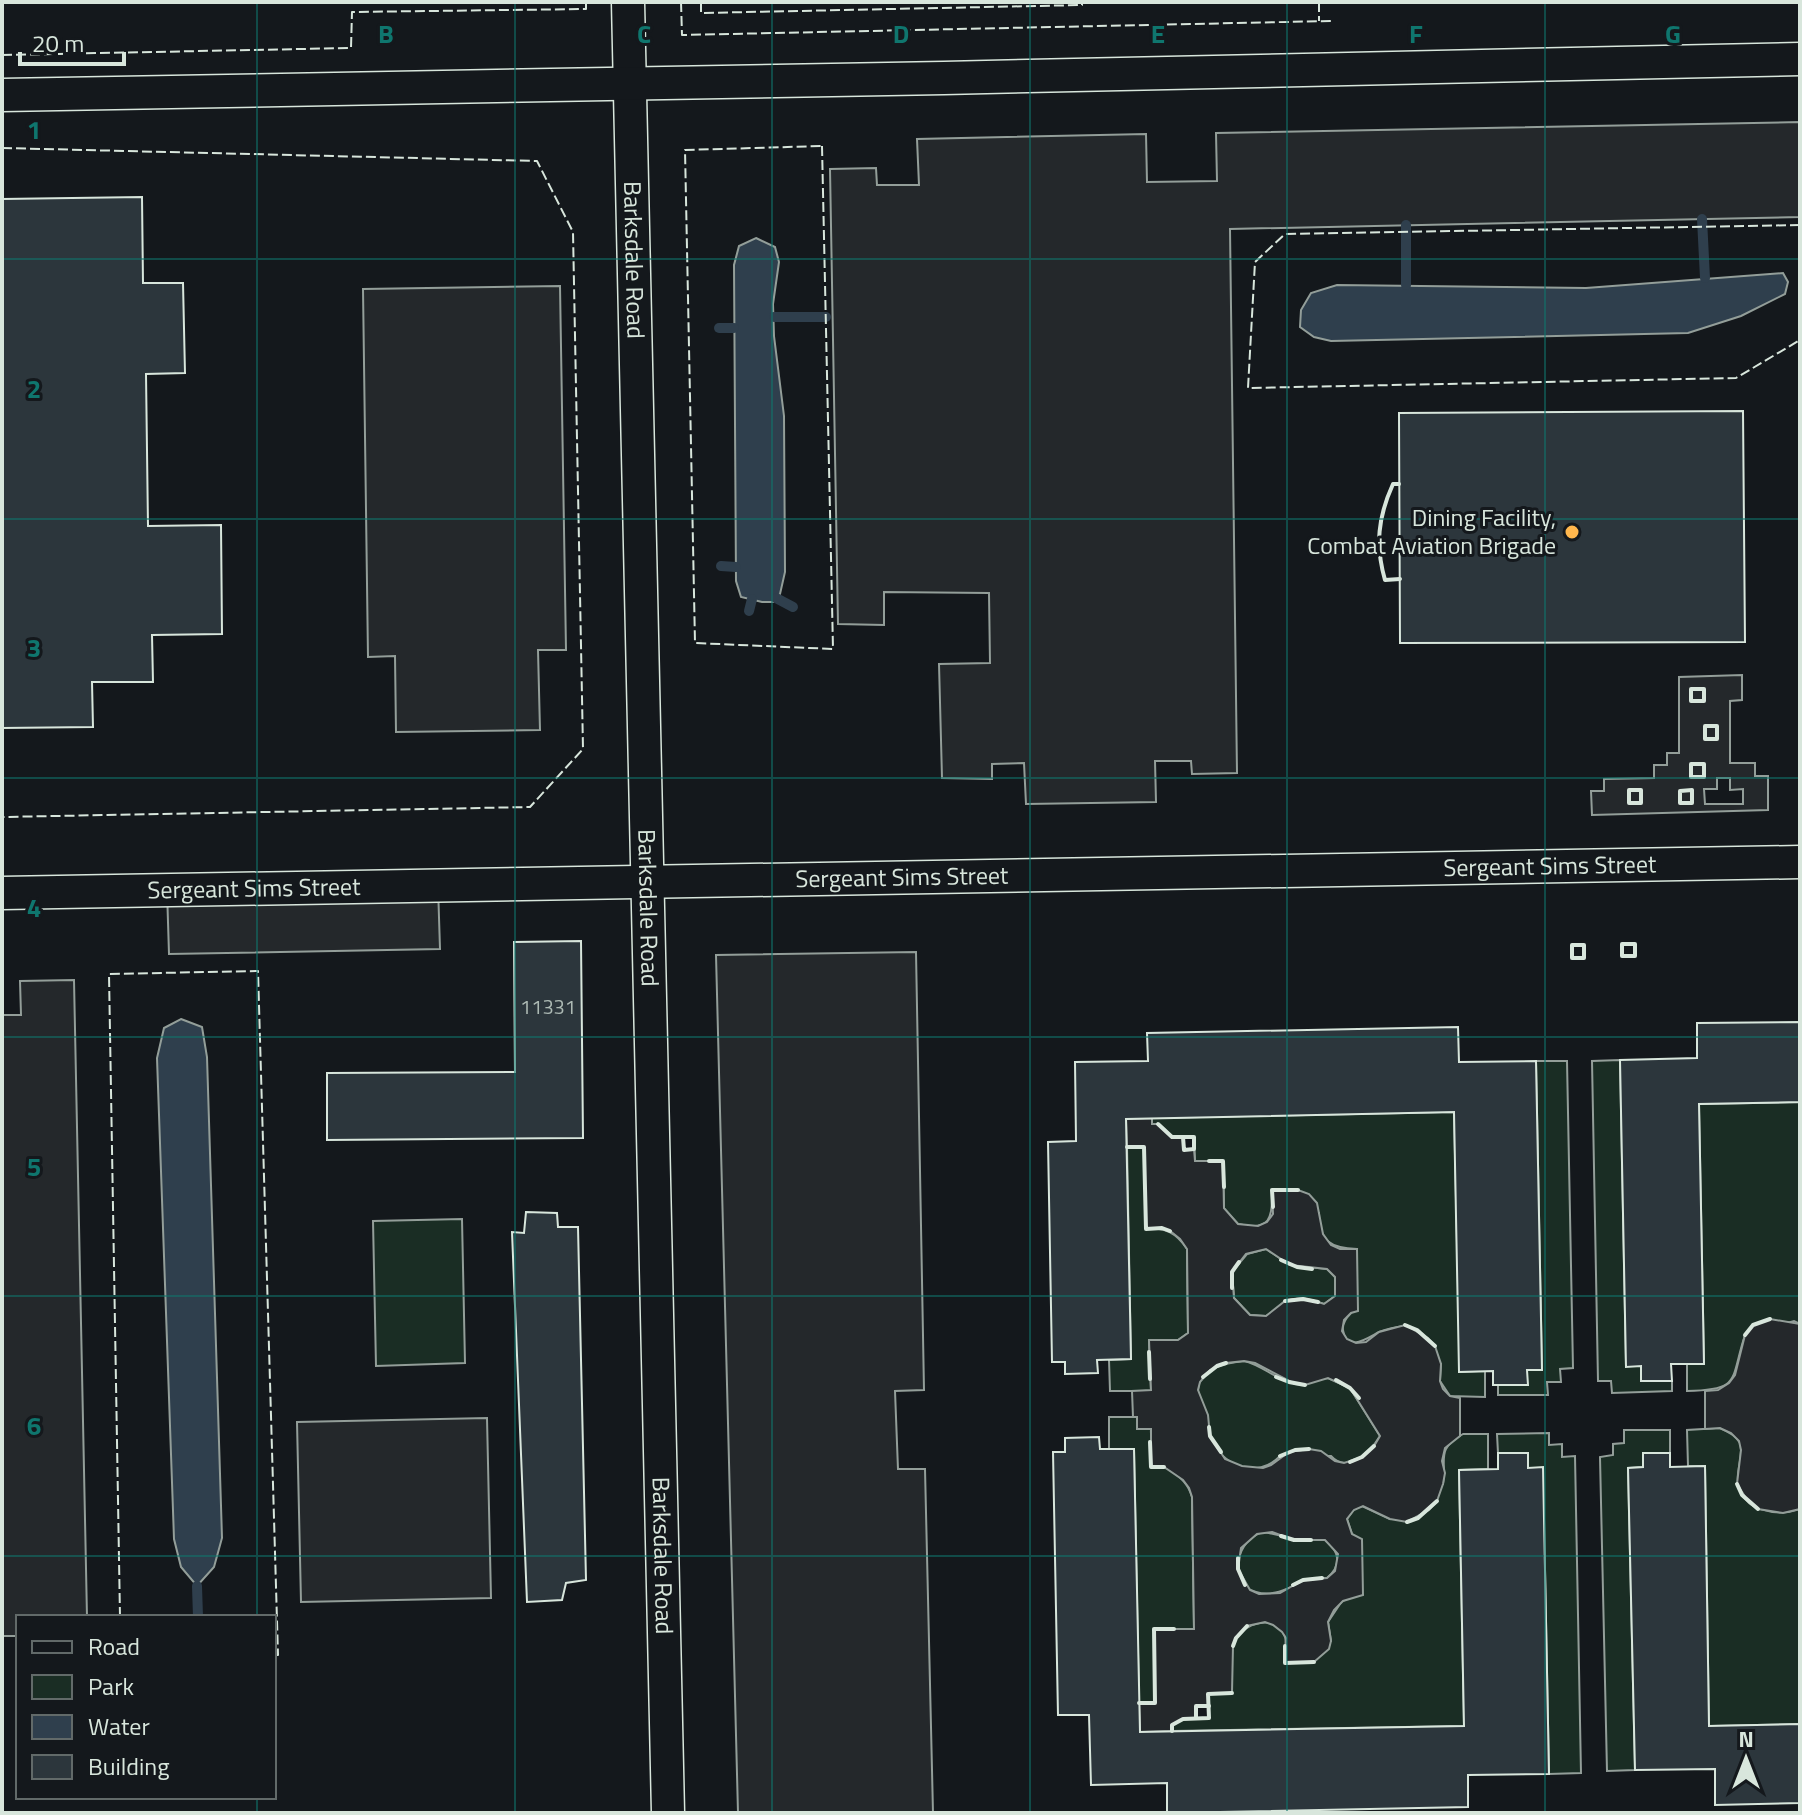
<svg xmlns="http://www.w3.org/2000/svg" width="1802" height="1815" font-family="'Titillium Web',sans-serif">
	<style>
		.green { fill: #1a2d24; stroke: #939e99; stroke-width: 2 }
		.parking { fill: #24282b; stroke: #939e99; stroke-width: 2; fill-rule: evenodd }
		.water { fill: #2f3f4d; stroke: #939e99; stroke-width: 2 }
		.lines { fill: none; stroke-linecap: round; stroke-linejoin: round }
		.stream { stroke: #2f3f4d; stroke-width: 10 }
		.building { fill: #2c363c; stroke: #d8e6dc; stroke-width: 2 }
		.minor-casing { stroke: #d8e6dc; stroke-width: 35 }
		.minor { stroke: #14181c; stroke-width: 32 }
		.fence { stroke: #d8e6dc; stroke-width: 2; stroke-dasharray: 10 4; stroke-linecap: butt }
		.wall { stroke: #d8e6dc; stroke-width: 4 }
		.grid { fill: none; stroke: #0f766e; stroke-width: 2; stroke-opacity: 0.55 }
		.poi-dot { fill: #ffb74d; stroke: #14181c; stroke-width: 3 }
		.labels { text-anchor: middle; stroke-width: 6; stroke-linejoin: round; paint-order: stroke }
		.number-label { font-size: 20px; fill: #adbab4 }
		.street-label { font-size: 24px; fill: #d8e6dc; stroke: #14181c }
		.poi-label { font-size: 24px; fill: #d8e6dc; stroke: #14181c; text-anchor: end }
		.grid-label { font-size: 26px; text-anchor: middle; font-weight: bold; fill: #0f766e; stroke: #14181c; stroke-width: 6; stroke-linejoin: round; paint-order: stroke }
	</style>
	<rect width="100%" height="100%" fill="#14181c"/>
	<g class="green">
		<path d="M1620 1060 1626 1366H1641L1642 1381H1672V1391L1612 1393 1611 1381H1598L1592 1061Z"/>
		<path d="M1536 1061H1567L1573 1368 1560 1369 1561 1382H1547L1548 1395H1498V1385H1527V1370L1542 1369Z"/>
		<path d="M1800 1102V1324L1794 1321 1745 1335C1730 1380 1742 1390 1687 1391V1364L1704 1363 1699 1104Z"/>
		<path d="M1454 1112 1460 1372 1485 1371V1397L1450 1396 1440 1381 1441 1364 1405 1326C1396 1327 1387 1329 1379 1332 1369 1337 1346 1354 1343 1330 1342 1323 1346 1318 1351 1313L1357 1249C1331 1248 1319 1242 1319 1213L1272 1191C1273 1218 1270 1232 1238 1224L1224 1209 1223 1161 1195 1162 1194 1137H1172L1159 1124H1152V1118Z"/>
		<path d="M1127 1147H1144L1146 1228C1165 1228 1176 1232 1187 1249L1188 1333 1178 1340 1149 1341 1151 1391H1110L1109 1360 1131 1359Z"/>
		<path d="M462 1219 465 1363 376 1366 373 1221Z"/>
		<path d="M1266 1249 1290 1265 1327 1269 1335 1277V1296L1324 1304C1292 1292 1291 1301 1266 1316L1250 1315 1234 1298 1232 1272 1247 1254Z"/>
		<path d="M1244 1361C1264 1365 1282 1386 1304 1384 1312 1383 1319 1378 1328 1378L1350 1388 1380 1436C1371 1451 1348 1475 1331 1456H1280C1258 1480 1220 1466 1210 1436 1208 1428 1207 1420 1204 1412 1201 1402 1195 1391 1200 1381 1208 1365 1228 1363 1244 1361Z"/>
		<path d="M1109 1417H1137L1151 1429C1149 1470 1184 1467 1192 1497L1194 1629 1154 1630 1155 1703H1139L1134 1449H1109Z"/>
		<path d="M1720 1428C1728 1432 1736 1435 1740 1443 1744 1455 1736 1470 1738 1482 1741 1511 1777 1517 1800 1509V1724L1709 1726 1705 1466H1688L1687 1430Z"/>
		<path d="M1624 1430H1670V1453H1643V1467L1628 1468 1635 1770 1607 1771 1600 1457 1613 1455V1444L1624 1443Z"/>
		<path d="M1549 1433V1445L1562 1444V1457L1575 1456 1581 1773 1549 1774 1543 1468H1528V1453H1498L1497 1434Z"/>
		<path d="M1463 1434H1488V1469L1459 1470 1464 1726 1172 1731V1725L1183 1719 1209 1718 1208 1694 1232 1693C1232 1677 1229 1656 1234 1642 1242 1623 1277 1612 1285 1637 1287 1643 1285 1655 1285 1662L1331 1641 1328 1622 1342 1601 1352 1597V1534L1347 1519 1354 1509 1362 1506 1390 1519 1443 1484C1447 1459 1435 1450 1463 1434Z"/>
		<path d="M1264 1532 1300 1540H1325C1340 1552 1342 1565 1327 1578 1301 1576 1281 1600 1256 1592 1225 1584 1237 1537 1264 1532Z"/>
	</g>
	<g class="parking">
		<path d="M1800 122V217L1230 229 1237 773 1192 774 1191 761H1155L1156 802 1026 804 1024 763 992 764V779L942 778 939 664 990 663 989 593 884 592V625L838 624 830 169 876 168 877 185H919L917 139 1146 134 1147 182 1217 181 1216 133Z"/>
		<path d="M560 286 566 650H538L540 730 396 732 395 656 368 657 363 289Z"/>
		<path d="M1742 675V700L1730 701V763H1755V776H1768V810L1592 815 1591 791H1604V779L1654 778V765H1667V753H1679V677ZM1717 778H1730V790L1743 789V804H1705L1704 789H1717Z"/>
		<path d="M438 886 440 949 169 954 167 890Z"/>
		<path d="M916 952 924 1390 895 1391 898 1469H925L933 1813H738L716 955Z"/>
		<path d="M74 980 87 1617H18V1636H2V1015H21L20 981Z"/>
		<path d="M1152 1118V1124H1158L1172 1137H1183L1184 1149H1194L1195 1161H1223L1224 1208 1238 1224 1258 1226 1267 1222 1273 1214 1272 1190H1298L1309 1194 1317 1203 1323 1234 1331 1245 1340 1249H1357L1358 1311 1351 1313 1344 1320 1342 1331 1347 1339 1356 1343 1366 1342 1379 1332 1405 1325 1428 1338 1435 1346 1441 1364 1440 1381 1443 1389 1450 1396 1460 1398V1436L1445 1448 1442 1461 1445 1473 1443 1484 1437 1501 1429 1510 1407 1522 1390 1519 1363 1506 1354 1510 1347 1519 1352 1534 1362 1539 1363 1595 1343 1601 1334 1610 1328 1622 1331 1641 1329 1649 1314 1662 1285 1663 1286 1638 1282 1632 1273 1625 1265 1622 1247 1626 1236 1638 1233 1646 1232 1693 1209 1694V1706H1196V1718L1183 1719 1172 1725V1731L1140 1732 1139 1703 1155 1702 1154 1629H1194L1192 1497 1189 1488 1183 1480 1164 1467H1151V1429H1137V1417H1133L1132 1391 1151 1390 1149 1340H1178L1188 1333 1187 1249 1180 1239 1170 1231 1162 1228 1146 1229 1144 1148 1127 1147 1126 1119ZM1266 1249 1290 1265 1327 1269 1335 1277V1296L1324 1304 1312 1300 1293 1299 1285 1301 1266 1316 1250 1315 1234 1298 1232 1272 1246 1254ZM1244 1361 1255 1363 1295 1384 1305 1385 1328 1378 1350 1388 1380 1436 1374 1446 1362 1457 1344 1463 1335 1461 1321 1451 1309 1449 1289 1452 1271 1465 1263 1468 1242 1466 1225 1459 1210 1436 1208 1415 1198 1390 1200 1382 1210 1370 1226 1363ZM1272 1532 1294 1540H1325L1338 1554 1335 1571 1327 1578 1303 1580 1280 1593 1259 1594 1250 1590 1238 1569 1241 1548 1257 1534Z"/>
		<path d="M1770 1319 1800 1324V1509L1783 1513 1758 1509 1749 1503 1737 1484 1741 1450 1739 1441 1731 1433 1720 1428 1705 1429V1391L1718 1390 1729 1383 1735 1375 1745 1335 1753 1325Z"/>
		<path d="M487 1418 491 1598 301 1602 297 1422Z"/>
	</g>
	<g class="water">
		<path d="M756 238 775 247 779 262 773 304 774 336 784 416 785 572 780 594 773 602H762L741 597 736 581 734 265 739 246Z"/>
		<path d="M1783 273 1788 282 1785 294 1741 316 1688 333 1331 341 1314 337 1300 327 1301 310 1311 293 1337 285 1586 288Z"/>
		<path d="M181 1019 202 1027 207 1057 222 1538 214 1567 197 1586 181 1567 174 1539 157 1058 164 1028Z"/>
	</g>
	<g class="lines">
		<g class="stream">
			<path d="M1702 219 1705 278"/>
			<path d="M1406 225V285"/>
			<path d="M774 317H826"/>
			<path d="M719 328H734"/>
			<path d="M721 566 736 567"/>
			<path d="M776 598 793 607"/>
			<path d="M749 611 752 599"/>
			<path d="M197 1586 198 1617"/>
		</g>
	</g>
	<g class="building">
		<path d="M142 197 143 283H183L185 373 146 374 148 526 221 525 222 634 152 635 153 682H92L93 727 2 728V199Z"/>
		<path d="M1743 411 1745 642 1400 643 1399 413Z"/>
		<path d="M581 941 583 1138 327 1140V1073L515 1072 514 942Z"/>
		<path d="M1800 1022V1102L1699 1104 1704 1364H1671L1672 1381H1641V1366L1626 1367 1620 1060 1697 1058V1023Z"/>
		<path d="M1458 1027 1459 1062 1536 1061 1542 1370H1527L1528 1385H1493V1371L1459 1372 1454 1112 1126 1119 1131 1359 1097 1360 1098 1373 1065 1374V1362H1052L1048 1142 1076 1141 1075 1062 1148 1061 1147 1033Z"/>
		<path d="M526 1212 557 1213 558 1227H578L586 1580 566 1583 562 1600 527 1602 512 1232 524 1233Z"/>
		<path d="M1099 1437 1100 1449H1134L1140 1732 1464 1726 1459 1470 1498 1469V1453H1528V1468L1543 1467 1549 1774 1468 1775V1807L1167 1813V1783L1091 1785 1089 1715H1058L1053 1452H1065V1438Z"/>
		<path d="M1643 1453H1670V1467L1705 1466 1709 1726 1800 1724V1803L1715 1805V1769L1635 1770 1628 1468 1643 1467Z"/>
	</g>
	<g class="lines">
		<g class="minor-casing">
			<g id="minor">
				<path id="s1" d="M628 2 668 1813"/>
				<path d="M2 95C601 88 1201 71 1800 59"/>
				<path id="s2" d="M2 893 1800 862"/>
			</g>
		</g>
		<use href="#minor" class="minor"/>
		<g class="fence">
			<path d="M681 2 682 35 1331 21"/>
			<path d="M701 2V13L1082 5V2"/>
			<path d="M1319 2V21"/>
			<path d="M2 55 351 48 352 12 586 9V2"/>
			<path d="M822 146 833 649 695 643 685 150Z"/>
			<path d="M2 148 537 161 573 232 583 749 530 807 2 817"/>
			<path d="M1800 225 1285 234 1255 262 1248 388 1736 378 1800 340"/>
			<path d="M120 1617 109 974 258 971 278 1655H274"/>
		</g>
		<g class="wall">
			<path d="M1800 368V404"/>
			<path d="M1399 484H1393C1378 517 1375 545 1385 580L1400 579"/>
			<rect x="1691" y="689" width="13" height="12"/>
			<rect x="1705" y="726" width="12" height="13"/>
			<rect x="1691" y="764" width="13" height="13"/>
			<rect x="1629" y="790" width="12" height="13"/>
			<path d="M1692 790V803H1680V791Z"/>
			<rect x="1622" y="944" width="13" height="12"/>
			<rect x="1572" y="945" width="12" height="13"/>
			<path d="M1158 1124 1172 1137H1194V1149L1184 1150 1183 1137"/>
			<path d="M1127 1147H1144L1146 1229 1162 1228 1170 1231"/>
			<path d="M1209 1161H1223L1224 1187"/>
			<path d="M1273 1207 1272 1190H1298"/>
			<path d="M1281 1260 1297 1267 1312 1269"/>
			<path d="M1232 1288V1272L1239 1262"/>
			<path d="M1285 1301 1303 1299 1318 1302"/>
			<path d="M1405 1325 1417 1330 1435 1346"/>
			<path d="M1745 1335 1753 1325 1770 1319"/>
			<path d="M1149 1352 1150 1379"/>
			<path d="M1203 1377 1217 1366 1226 1363"/>
			<path d="M1276 1377 1289 1382 1305 1385"/>
			<path d="M1336 1380 1350 1388 1359 1398"/>
			<path d="M1209 1427 1210 1436 1221 1452"/>
			<path d="M1150 1442 1151 1467H1164"/>
			<path d="M1280 1456 1295 1450 1309 1449"/>
			<path d="M1350 1462 1362 1457 1374 1446"/>
			<path d="M1737 1484 1742 1495 1758 1509"/>
			<path d="M1407 1522 1418 1518 1437 1501"/>
			<path d="M1281 1536 1294 1540H1311"/>
			<path d="M1238 1558V1569L1245 1585"/>
			<path d="M1293 1585 1303 1580 1322 1578"/>
			<path d="M1233 1646 1236 1638 1247 1626"/>
			<path d="M1285 1646V1663L1314 1662"/>
			<path d="M1139 1703H1155L1154 1629H1174"/>
			<path d="M1196 1718V1706H1209"/>
			<path d="M1172 1731V1725L1183 1719 1209 1718 1208 1694 1232 1693"/>
		</g>
	</g>
	<path class="grid" d="M257 2V1617M515 2V1813M772 2V1813M1030 2V1813M1287 2V1813M1545 2V1813M2 259H1800M2 519H1800M2 778H1800M2 1037H1800M2 1296H1800M2 1556H1800M257 1797V1813"/>
	<circle class="poi-dot" cx="1572" cy="532" r="8"/>
	<g class="labels">
		<g class="number-label">
			<text x="548" y="1014">11331</text>
		</g>
		<g class="street-label">
			<text dy="8" stroke="none"><textPath href="#s1" startOffset="258">Barksdale Road</textPath></text>
			<text dy="8" stroke="none"><textPath href="#s2" startOffset="1548">Sergeant Sims Street</textPath></text>
			<text dy="8" stroke="none"><textPath href="#s2" startOffset="900">Sergeant Sims Street</textPath></text>
			<text dy="8" stroke="none"><textPath href="#s2" startOffset="252">Sergeant Sims Street</textPath></text>
			<text dy="8" stroke="none"><textPath href="#s1" startOffset="906">Barksdale Road</textPath></text>
			<text dy="8" stroke="none"><textPath href="#s1" startOffset="1554">Barksdale Road</textPath></text>
		</g>
		<g class="poi-label">
			<text x="1556" y="526">Dining Facility,<tspan x="1556" dy="28">Combat Aviation Brigade</tspan></text>
		</g>
	</g>
	<g class="grid-label">
		<text x="386" y="43">B</text>
		<text x="644" y="43">C</text>
		<text x="901" y="43">D</text>
		<text x="1158" y="43">E</text>
		<text x="1416" y="43">F</text>
		<text x="1673" y="43">G</text>
		<text x="34" y="139">1</text>
		<text x="34" y="398">2</text>
		<text x="34" y="657">3</text>
		<text x="34" y="917">4</text>
		<text x="34" y="1176">5</text>
		<text x="34" y="1435">6</text>
	</g>
	<rect width="1802" height="1815" fill="none" stroke="#d8e6dc" stroke-width="8"/>
	<rect x="16" y="1615" width="260" height="184" fill="#14181c" stroke="#626a69" stroke-width="2"/>
	<rect x="32" y="1641" width="40" height="12" fill="#14181c" stroke="#626a69" stroke-width="2"/>
	<text x="88" y="1655" font-size="24" fill="#d8e6dc">Road</text>
	<rect x="32" y="1675" width="40" height="24" fill="#1a2d24" stroke="#626a69" stroke-width="2"/>
	<text x="88" y="1695" font-size="24" fill="#d8e6dc">Park</text>
	<rect x="32" y="1715" width="40" height="24" fill="#2f3f4d" stroke="#626a69" stroke-width="2"/>
	<text x="88" y="1735" font-size="24" fill="#d8e6dc">Water</text>
	<rect x="32" y="1755" width="40" height="24" fill="#2c363c" stroke="#626a69" stroke-width="2"/>
	<text x="88" y="1775" font-size="24" fill="#d8e6dc">Building</text>
	<g transform="translate(1746 1759)" stroke="#14181c" stroke-width="6" paint-order="stroke">
	<path d="M0-6L14 30L0 20L-14 30Z" fill="#d8e6dc"/>
	<text y="-12" font-size="22" font-weight="bold" text-anchor="middle" fill="#d8e6dc">N</text>
	</g>
	<path d="M20 52v12h104v-12" fill="none" stroke="#d8e6dc" stroke-width="4"/>
	<text x="32" y="52" font-size="24" fill="#d8e6dc" stroke="#14181c" stroke-width="6" paint-order="stroke">20 m</text>
</svg>
